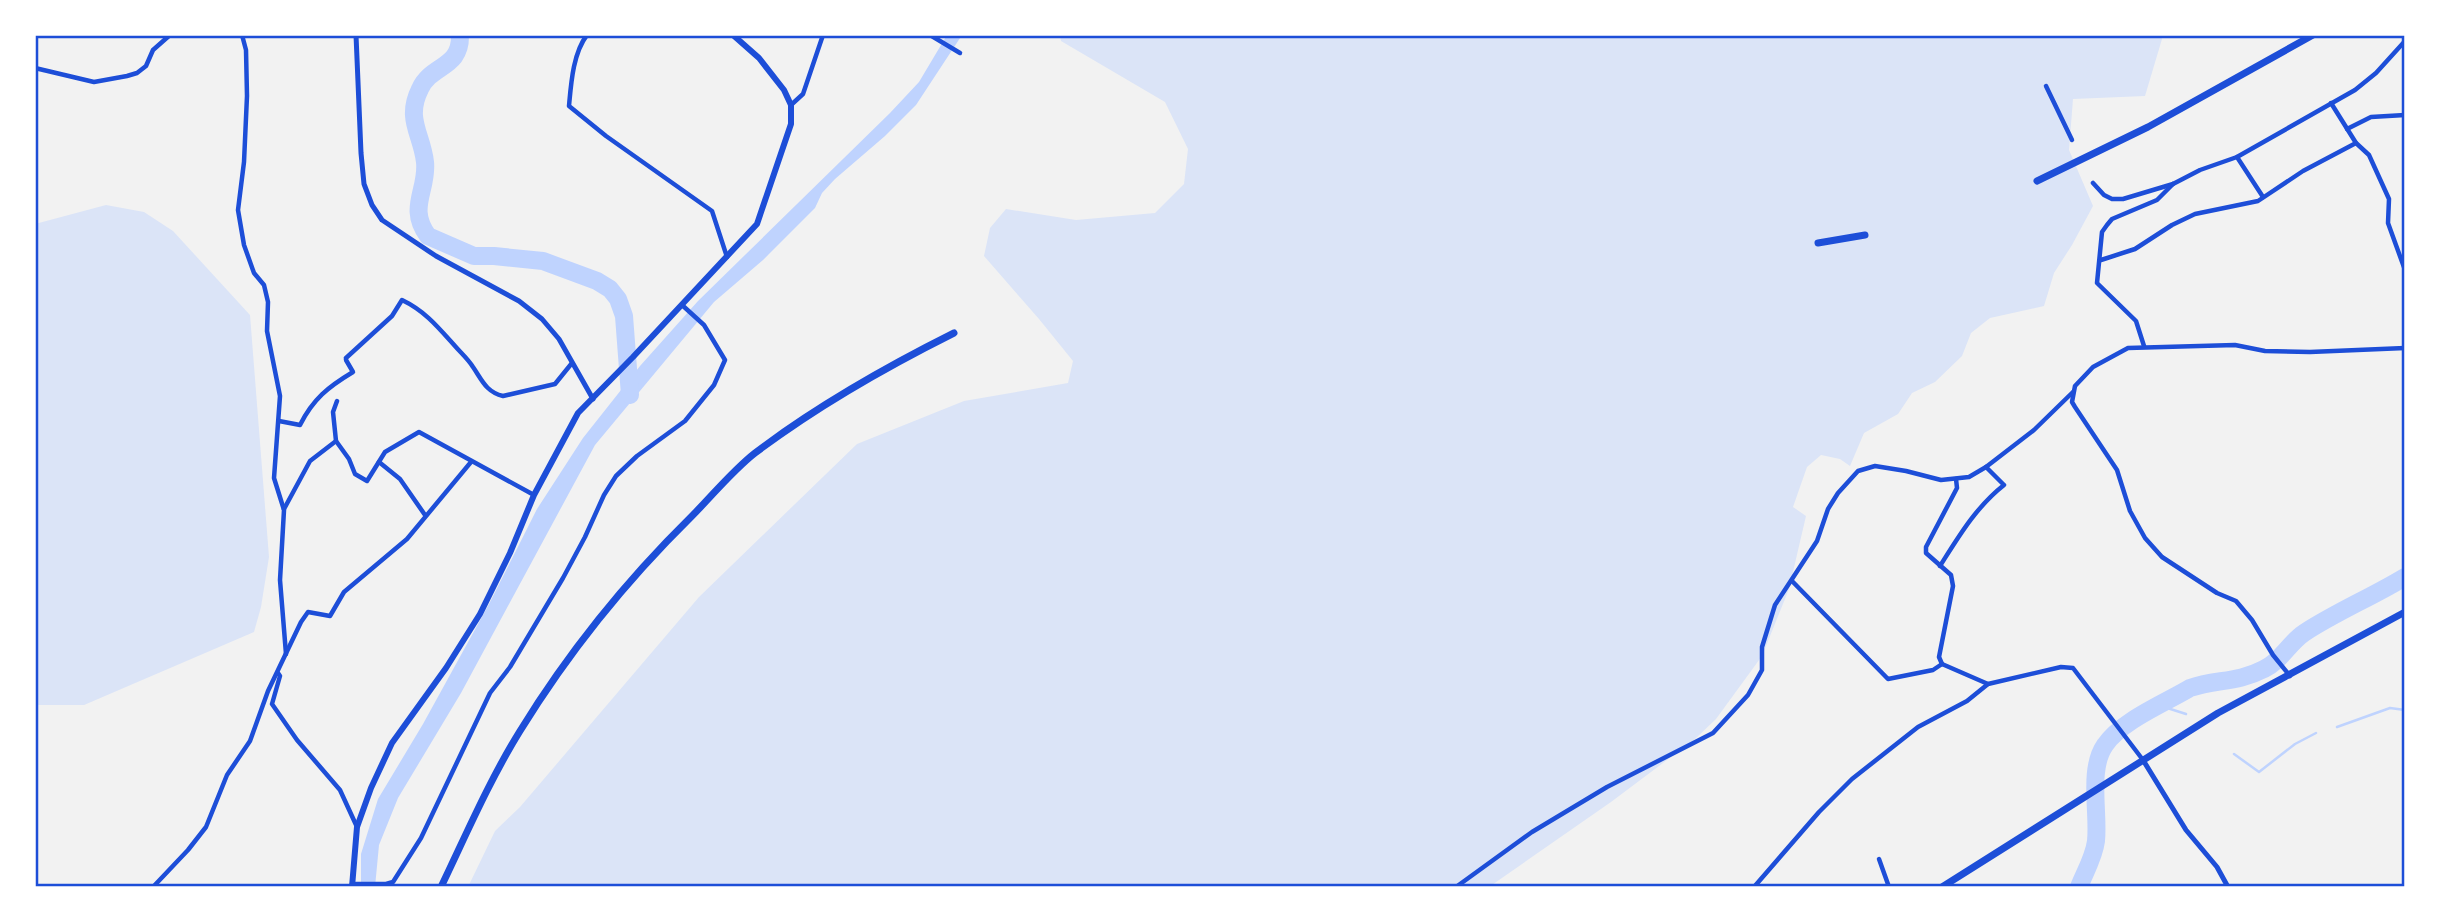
<svg xmlns="http://www.w3.org/2000/svg" width="2440" height="922" font-family="Figtree,sans-serif">
	<style>
		.green { fill: #dbe4f7 }
		.water { fill: #bfd3fe }
		.lines { fill: none; stroke-linecap: round; stroke-linejoin: round }
		.stream { stroke: #bfd3fe; stroke-width: 2.5 }
		.river { stroke: #bfd3fe; stroke-width: 18 }
		.minor { stroke: #1d4ed8; stroke-width: 4.5 }
		.tertiary { stroke: #1d4ed8; stroke-width: 5 }
		.secondary { stroke: #1d4ed8; stroke-width: 6 }
		.trunk { stroke: #1d4ed8; stroke-width: 7 }
		.neatline { fill: none; stroke: #1d4ed8; stroke-width: 2.5 }
	</style>
	<rect width="100%" height="100%" fill="#f2f2f2"/>
	<g class="green">
		<path d="M1060 35H2161L2162 39 2145 96 2073 99 2069 150 2093 206 2072 245 2054 273 2044 306 1990 318 1971 333 1962 356 1935 382 1912 393 1898 414 1864 433 1850 466 1840 459 1821 455 1807 467 1793 507 1806 516 1789 589 1762 656 1716 719 1695 739 1611 802 1489 887H468L495 831 520 807 699 597 857 444 964 401 1068 383 1073 361 1039 319 984 256 990 228 1006 209 1076 220 1155 213 1184 184 1188 149 1165 102 1061 41Z"/>
		<path d="M106 205 144 212 173 231 250 315 269 557 261 607 254 632 84 705H35V224Z"/>
	</g>
	<path class="water" d="M947 35H962L916 105 885 136 835 179 822 193 815 208 763 260 714 302 595 445 461 693 398 798 379 845 375 887H361V854L378 799 423 724 489 604 537 509 583 438 640 366 698 301 890 113 919 82Z"/>
	<g class="lines">
		<g class="stream">
			<path d="M2161 706 2186 714"/>
			<path d="M2337 727 2390 708 2405 710"/>
			<path d="M2234 754 2259 772 2295 744 2316 733"/>
		</g>
		<g class="river">
			<path d="M460 35C461 69 431 64 420 89 405 119 422 134 425 162 428 190 407 208 428 236L474 256H494L543 261 597 281 610 289 618 299 624 316 630 395"/>
			<path d="M2079 887C2085 872 2094 857 2096 841 2099 813 2088 769 2105 745 2121 721 2165 703 2190 688 2216 679 2237 683 2264 669 2281 661 2289 643 2304 633 2336 612 2372 597 2405 577"/>
		</g>
		<g class="minor">
			<path d="M242 35 246 50 247 96 244 162 238 210 244 245 254 273 264 285 268 302 267 331 280 396 274 478 284 510 280 580 286 654"/>
			<path d="M587 35C573 53 571 84 569 106L606 136 712 211 727 257"/>
			<path d="M930 35 960 53"/>
			<path d="M35 68 94 82 127 76 137 73 146 66 153 50 170 35"/>
			<path d="M2046 86 2072 140"/>
			<path d="M2331 103 2356 143 2369 155 2389 199 2388 223 2405 270"/>
			<path d="M791 105 803 94 823 35"/>
			<path d="M2347 129 2371 117 2405 115"/>
			<path d="M2237 157 2263 197"/>
			<path d="M2093 183 2104 195 2112 199H2123L2173 184 2200 170 2237 157 2355 90 2376 73 2405 41"/>
			<path d="M2101 260 2135 249 2172 225 2195 214 2258 201 2303 171 2356 143"/>
			<path d="M2144 346 2136 321 2097 283 2102 232 2107 225 2112 219 2157 200 2173 184"/>
			<path d="M346 358 392 316 402 300C425 311 438 327 455 346 461 353 468 359 473 367 482 380 486 392 503 396L555 384 572 363"/>
			<path d="M337 401 333 412 336 441 349 459 355 474 367 481 385 452 419 432 534 495"/>
			<path d="M279 421 300 425C313 399 328 387 353 372L346 360"/>
			<path d="M379 462 400 479 425 515"/>
			<path d="M284 509 310 461 336 441"/>
			<path d="M1940 566C1959 536 1976 507 2004 485L1986 467"/>
			<path d="M1792 581 1888 679 1933 670 1942 664"/>
			<path d="M1942 664 1939 657 1953 586 1951 575 1926 553V547L1957 488 1956 479"/>
			<path d="M1942 664 1988 684"/>
			<path d="M278 673 280 676 272 704 297 740 340 790 357 827"/>
			<path d="M2290 676 2273 655 2252 620 2236 601 2217 593 2162 557 2145 538 2130 511 2117 470 2075 407 2072 402 2075 386 2093 367 2128 348 2235 345 2265 351 2310 352 2405 348"/>
			<path d="M1879 859 1889 887"/>
			<path d="M352 884H386L393 882 421 838 490 693 510 667 563 578 585 537 604 495 616 476 637 456 685 421 714 385 725 360 704 325 682 305"/>
			<path d="M153 887 188 850 206 827 227 775 250 741 268 691 301 622 308 612 330 616 344 592 407 539 471 462"/>
			<path d="M1456 887 1532 832 1607 787 1713 733 1748 695 1762 670V647L1775 605 1817 541 1828 509 1838 493 1858 471 1875 466 1906 471 1941 480 1969 477 1986 467 2034 430 2073 392"/>
			<path d="M1754 887 1819 812 1852 779 1918 727 1967 701 1988 684 2061 667 2073 668 2143 760"/>
		</g>
		<g class="tertiary">
			<path d="M356 35 361 153 364 184 372 205 382 220 436 256 519 301 542 319 559 339 593 399"/>
			<path d="M2143 760 2186 830 2217 867 2228 887"/>
		</g>
		<path class="secondary" d="M352 887 357 827 371 788 392 743 446 668 480 614 510 553 534 495 578 413 633 357 757 224 791 124V105L784 90 759 58 733 35"/>
		<g class="trunk">
			<path d="M2037 181 2148 127 2313 35"/>
			<path d="M1818 243 1865 235"/>
			<path d="M441 887C466 835 489 781 520 731 568 653 626 581 691 517 712 496 732 471 755 453 817 406 884 368 954 333"/>
			<path d="M1942 887 2218 713 2405 612"/>
		</g>
	</g>
	<rect width="2440" height="922" fill="none" stroke="#ffffff" stroke-width="74"/>
	<rect x="37" y="37" width="2366" height="848" class="neatline"/>
</svg>
